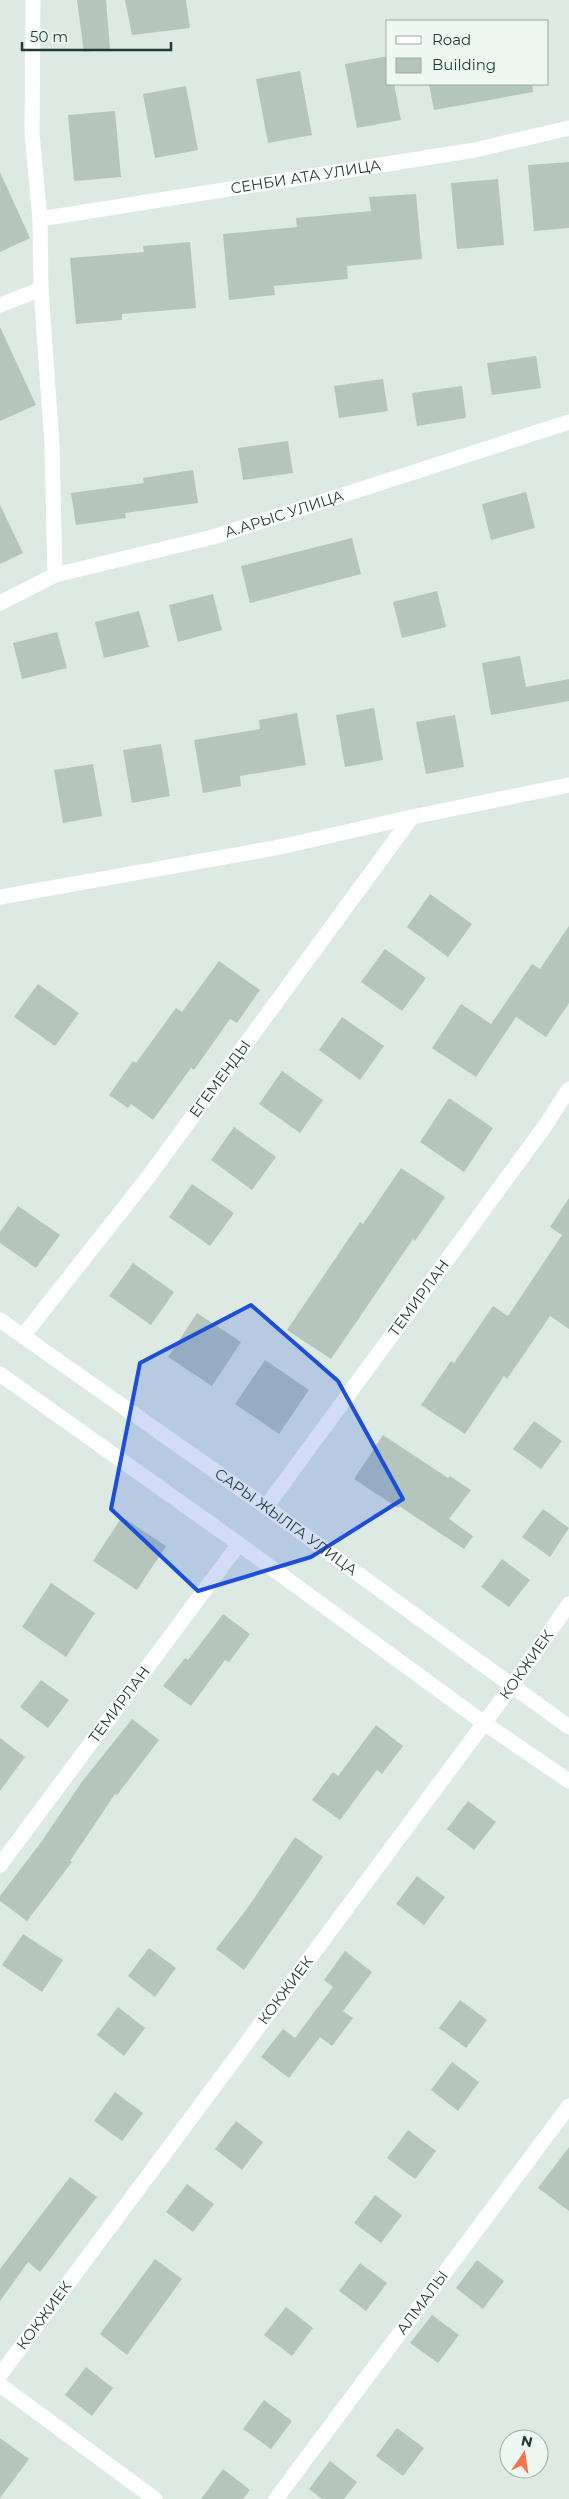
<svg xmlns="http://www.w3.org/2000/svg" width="569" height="2499" font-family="Montserrat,sans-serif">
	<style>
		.building { fill: #b3c5bd }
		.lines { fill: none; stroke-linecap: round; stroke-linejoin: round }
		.minor { stroke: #fff; stroke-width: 15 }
		.tertiary { stroke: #fff; stroke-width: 15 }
		.marked { fill: #1d4ed8; fill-opacity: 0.2; stroke: #1d4ed8; stroke-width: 4; stroke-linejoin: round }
		.labels { text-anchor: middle; stroke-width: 5; stroke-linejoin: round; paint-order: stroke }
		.street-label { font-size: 15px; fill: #1e3a32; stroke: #eef7f2 }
	</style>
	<rect width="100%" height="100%" fill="#ddeae4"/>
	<g class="building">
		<path d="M77 0H106L110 49 84 52Z"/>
		<path d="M125 0H186L190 28 132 35Z"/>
		<path d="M388 56V84H394L401 120 357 128 345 64Z"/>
		<path d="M300 71 312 135 268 143 256 79Z"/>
		<path d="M429 84H532L533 92 434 110Z"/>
		<path d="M186 86 198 150 155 158 143 94Z"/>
		<path d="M115 111 121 177 74 181 68 115Z"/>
		<path d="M569 162V228L534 231 528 165Z"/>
		<path d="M0 172 30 238 0 252Z"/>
		<path d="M498 179 504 245 457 249 451 183Z"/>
		<path d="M416 194 422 259 347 266 348 279 274 286 275 295 229 300 223 234 297 227 296 218 371 211 369 197Z"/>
		<path d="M190 242 196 308 122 314V320L76 324 70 258 144 252 143 246Z"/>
		<path d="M0 327 36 405 0 421Z"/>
		<path d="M536 356 541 388 492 395 487 363Z"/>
		<path d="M383 379 388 411 339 418 334 386Z"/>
		<path d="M462 386 466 418 417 426 412 393Z"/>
		<path d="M288 441 293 473 243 480 238 448Z"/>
		<path d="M193 470 198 503 125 513 126 518 76 525 71 493 144 483 143 478Z"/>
		<path d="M526 492 535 528 491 540 482 504Z"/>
		<path d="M0 505 23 553 0 564Z"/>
		<path d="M352 538 361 574 250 603 241 566Z"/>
		<path d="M437 591 446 627 402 638 393 602Z"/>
		<path d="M213 594 222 630 178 642 169 605Z"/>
		<path d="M139 611 149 647 104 658 95 622Z"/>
		<path d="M57 632 67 668 22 679 13 643Z"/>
		<path d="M520 656 526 687 569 679V701L491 715 482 663Z"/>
		<path d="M374 708 383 760 345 767 336 715Z"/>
		<path d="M297 713 306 765 240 776 241 786 203 793 194 740 260 729 259 720Z"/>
		<path d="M455 715 464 767 426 774 416 722Z"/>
		<path d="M161 744 170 796 132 803 123 750Z"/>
		<path d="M93 764 102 816 63 823 54 770Z"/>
		<path d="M430 894 472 924 448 957 407 927Z"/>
		<path d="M569 926V1003L546 1037 516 1017 476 1077 432 1048 461 1004 491 1024 532 964 540 969Z"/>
		<path d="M385 949 426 978 402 1011 361 982Z"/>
		<path d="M219 961 260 990 237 1023 230 1019 194 1070 191 1068 153 1120 131 1104 128 1108 109 1095 133 1061 136 1063 176 1008 182 1012Z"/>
		<path d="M38 984 79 1013 55 1046 14 1017Z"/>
		<path d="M342 1017 384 1046 360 1080 319 1050Z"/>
		<path d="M282 1071 323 1100 300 1133 259 1104Z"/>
		<path d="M449 1098 493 1128 464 1172 420 1142Z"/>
		<path d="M234 1127 276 1157 252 1190 211 1160Z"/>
		<path d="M401 1168 445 1197 415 1241 413 1239 331 1359 287 1330 360 1222 363 1224Z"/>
		<path d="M192 1184 234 1213 210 1246 169 1217Z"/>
		<path d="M569 1198V1329L550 1316 507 1379 504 1376 465 1434 421 1405 451 1361 454 1363 493 1306 508 1316 562 1235 550 1227Z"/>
		<path d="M18 1206 60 1235 36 1268 0 1243V1232Z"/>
		<path d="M133 1263 174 1292 151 1325 109 1296Z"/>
		<path d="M197 1313 241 1342 212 1386 168 1357Z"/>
		<path d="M265 1360 309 1390 279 1434 235 1404Z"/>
		<path d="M534 1421 562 1441 541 1469 513 1449Z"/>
		<path d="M383 1435 448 1478 450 1476 471 1490 449 1519 473 1536 464 1549 399 1506 398 1508 354 1479Z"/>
		<path d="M543 1509 569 1528 550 1557 522 1537Z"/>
		<path d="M122 1517 166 1546 137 1590 93 1561Z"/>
		<path d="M502 1559 530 1580 509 1607 481 1587Z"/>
		<path d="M51 1583 95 1613 66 1657 22 1627Z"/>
		<path d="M223 1614 250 1634 229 1662 225 1660 191 1706 163 1686 185 1658 188 1660Z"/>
		<path d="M41 1680 69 1700 48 1728 20 1707Z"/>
		<path d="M132 1719 159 1740 117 1795 115 1794 70 1861 72 1862 27 1921 0 1901V1896L42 1841 81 1783Z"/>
		<path d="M376 1725 403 1746 382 1774 377 1770 340 1820 312 1800 333 1772 338 1776Z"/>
		<path d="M0 1738 25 1757 0 1791Z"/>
		<path d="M468 1801 496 1822 474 1850 447 1829Z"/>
		<path d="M295 1837 323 1857 244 1970 216 1949 249 1906Z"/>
		<path d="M417 1876 445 1897 424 1925 396 1904Z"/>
		<path d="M23 1934 63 1960 42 1992 2 1965Z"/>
		<path d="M149 1948 176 1968 155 1997 128 1976Z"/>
		<path d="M345 1951 372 1972 343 2011 353 2018 332 2046 320 2037 289 2078 261 2057 283 2029 295 2038 333 1987 324 1980Z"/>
		<path d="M460 2000 487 2020 466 2048 439 2028Z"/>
		<path d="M118 2007 145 2028 124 2056 97 2035Z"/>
		<path d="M452 2062 479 2082 458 2111 431 2090Z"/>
		<path d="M115 2092 143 2113 122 2141 94 2121Z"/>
		<path d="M236 2121 263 2142 242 2170 215 2149Z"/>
		<path d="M408 2130 436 2151 415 2179 387 2158Z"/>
		<path d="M569 2147V2211L538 2188Z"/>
		<path d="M70 2177 97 2197 40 2272 28 2262 0 2301V2269Z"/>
		<path d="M187 2184 214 2204 193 2232 166 2212Z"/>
		<path d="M375 2195 402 2215 381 2243 354 2223Z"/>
		<path d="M155 2259 182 2279 127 2355 100 2334Z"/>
		<path d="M477 2260 504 2281 483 2309 456 2288Z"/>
		<path d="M360 2263 387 2283 366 2311 339 2291Z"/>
		<path d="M286 2307 313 2328 292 2356 264 2335Z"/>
		<path d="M432 2315 459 2335 438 2363 410 2343Z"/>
		<path d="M86 2367 113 2388 92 2416 65 2395Z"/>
		<path d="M264 2400 292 2421 271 2449 243 2429Z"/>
		<path d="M397 2428 424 2448 403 2476 376 2456Z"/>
		<path d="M0 2438 29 2459 0 2498Z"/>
		<path d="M330 2461 357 2482 344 2499H322L309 2489Z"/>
		<path d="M223 2469 250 2490 243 2499H201Z"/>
	</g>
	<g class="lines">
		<g class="minor">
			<path d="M33 0 32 134 40 219 41 289 52 445 55 575"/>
			<path id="s1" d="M40 219 475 150 569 128"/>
			<path d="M0 305 41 289"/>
			<path id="s2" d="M0 603 55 575 213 537 569 422"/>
			<path d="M0 897 280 847 412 817 569 785"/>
			<path id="s3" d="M23 1336 149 1176 412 817"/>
			<path id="s4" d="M266 1507 545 1126 569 1089"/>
			<path id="s5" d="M0 1865 239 1544"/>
			<path id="s6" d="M0 2375 511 1687 569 1604"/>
			<path d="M0 2385 155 2499"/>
			<path id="s7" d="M276 2499 569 2106"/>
		</g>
		<g class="tertiary">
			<path id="s8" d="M0 1320 266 1507 569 1727"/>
			<path d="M0 1374 239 1544 484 1723 569 1781"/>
		</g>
	</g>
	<path class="marked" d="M251 1305 338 1381 403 1499 311 1557 198 1591 111 1509 140 1363Z"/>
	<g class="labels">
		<g class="street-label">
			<text dy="5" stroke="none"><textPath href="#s1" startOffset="269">СЕНБИ АТА УЛИЦА</textPath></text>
			<text dy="5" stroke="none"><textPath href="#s2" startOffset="299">А.АРЫС УЛИЦА</textPath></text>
			<text dy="5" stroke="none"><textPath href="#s3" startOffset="324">ЕГЕМЕНДЫ</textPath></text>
			<text dy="5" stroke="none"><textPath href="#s4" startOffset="259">ТЕМИРЛАН</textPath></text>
			<text dy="5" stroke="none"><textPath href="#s8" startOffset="350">САРЫ ЖЫЛГА УЛИЦА</textPath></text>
			<text dy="5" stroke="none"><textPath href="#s6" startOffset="884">КОКЖИЕК</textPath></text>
			<text dy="5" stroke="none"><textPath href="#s5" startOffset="200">ТЕМИРЛАН</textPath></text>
			<text dy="5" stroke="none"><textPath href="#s6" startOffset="479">КОКЖИЕК</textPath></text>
			<text dy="5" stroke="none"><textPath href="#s7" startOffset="245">АЛМАЛЫ</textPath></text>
			<text dy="5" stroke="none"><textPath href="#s6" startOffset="74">КОКЖИЕК</textPath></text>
		</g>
	</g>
	<rect x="386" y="20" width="162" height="65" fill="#eef7f2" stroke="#9baba5"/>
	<rect x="396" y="36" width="25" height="8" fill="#ffffff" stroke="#9baba5"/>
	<text x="432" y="45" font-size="15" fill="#1e3a32">Road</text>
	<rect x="396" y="58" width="25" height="15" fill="#b3c5bd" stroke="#9baba5"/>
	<text x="432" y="70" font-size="15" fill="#1e3a32">Building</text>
	<g transform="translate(524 2454) rotate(13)"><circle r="24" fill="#eef7f2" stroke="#9baba5"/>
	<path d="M0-4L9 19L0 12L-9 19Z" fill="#f9734d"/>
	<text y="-8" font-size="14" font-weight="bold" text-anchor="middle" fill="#1e3a32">N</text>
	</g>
	<path d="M22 42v8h149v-8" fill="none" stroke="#1e3a32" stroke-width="2.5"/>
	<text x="30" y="42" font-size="15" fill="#1e3a32" stroke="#eef7f2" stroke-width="4" paint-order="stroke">50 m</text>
</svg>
